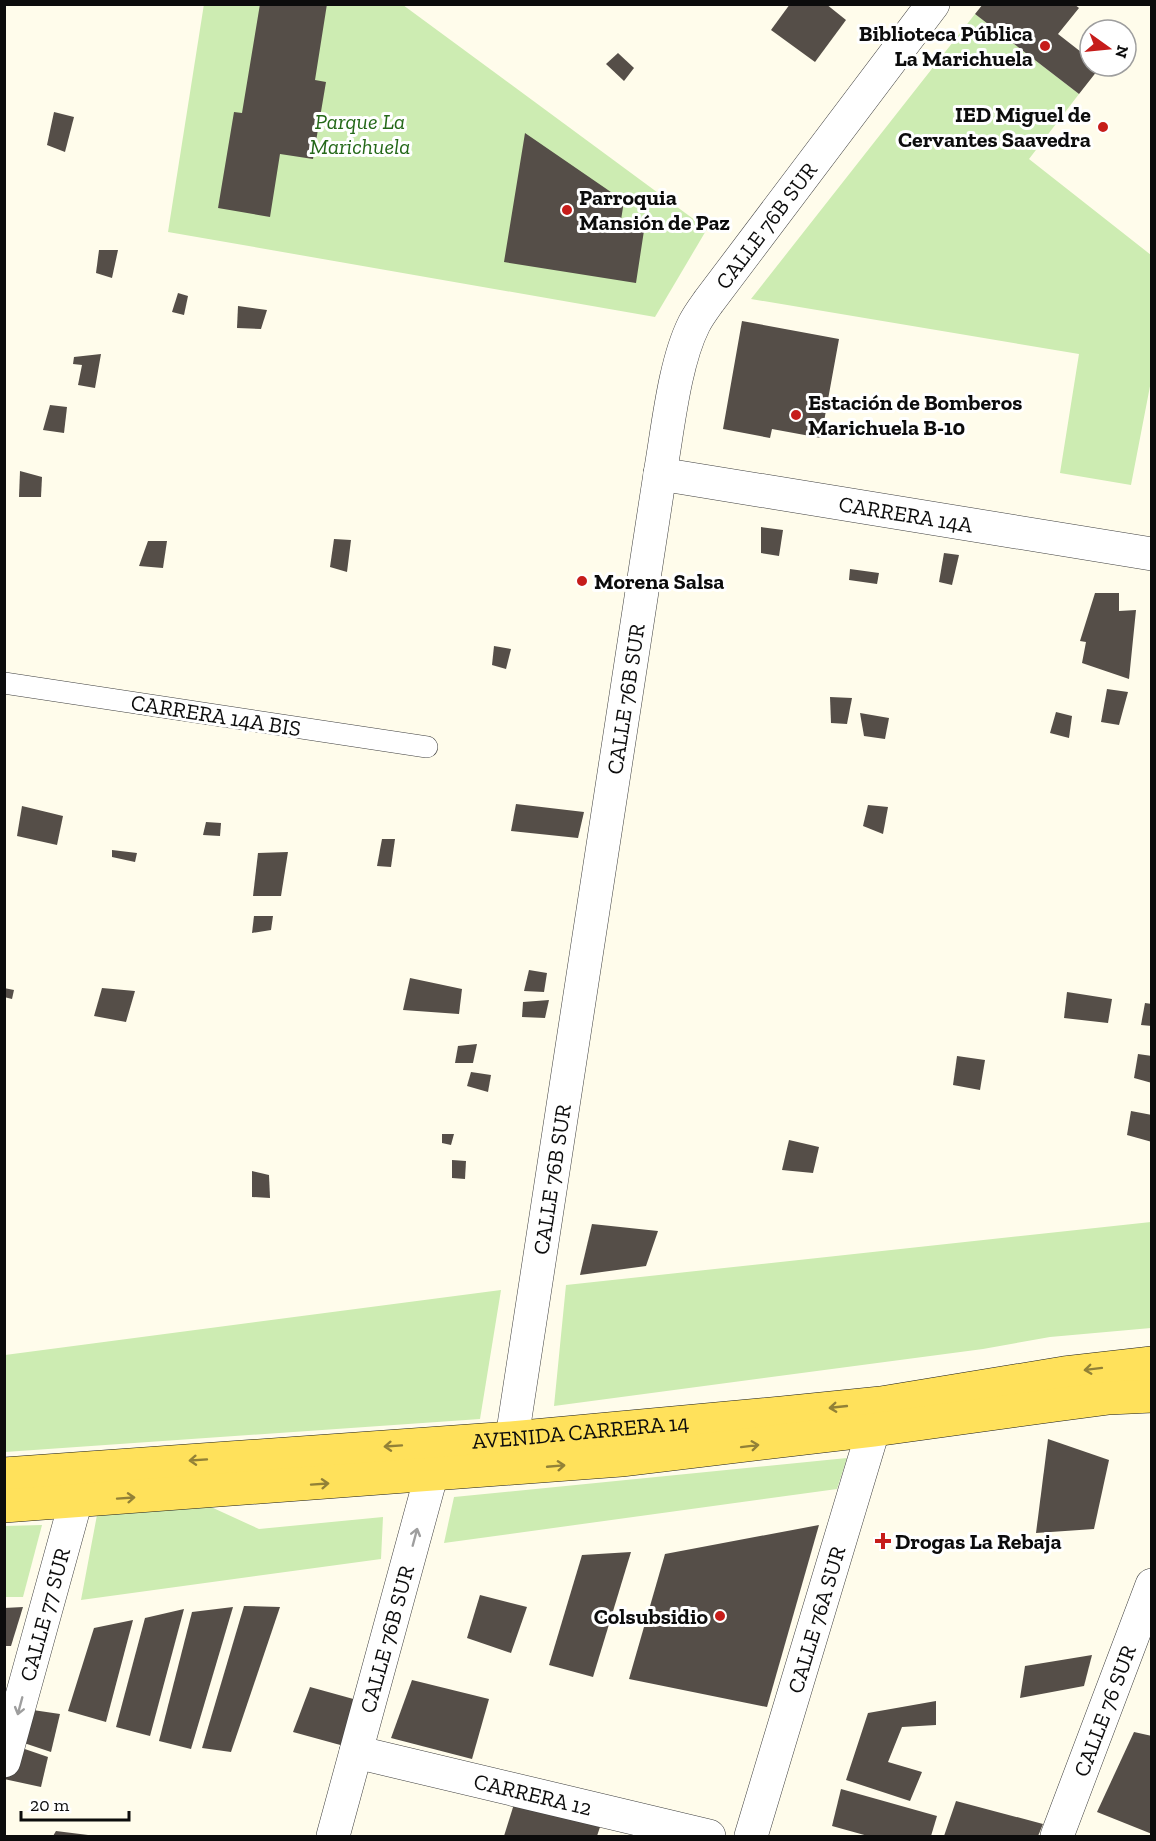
<svg xmlns="http://www.w3.org/2000/svg" width="1156" height="1841" font-family="'Zilla Slab',serif">
	<style>
		.green { fill: #cdecb2 }
		.building { fill: #554e48 }
		.lines { fill: none; stroke-linecap: round; stroke-linejoin: round }
		.lane-casing { stroke: #3f3f3f; stroke-width: 22 }
		.street-casing { stroke: #3f3f3f; stroke-width: 34 }
		.primary-casing { stroke: #1d1d1d; stroke-width: 34 }
		.lane { stroke: #fff; stroke-width: 21 }
		.street { stroke: #fff; stroke-width: 33 }
		.primary { stroke: #ffe15b; stroke-width: 33 }
		.oneway { stroke: #928137 }
		.oneway2 { stroke: #9e9e9e }
		.poi-dot { fill: #c61c1a; stroke: #fff; stroke-width: 2 }
		.labels { text-anchor: middle; stroke-width: 6; stroke-linejoin: round; paint-order: stroke }
		.poi-label { font-size: 22px; font-weight: bold; fill: #0c0c0c; stroke: #fff; text-anchor: start }
		.park-label { font-size: 22px; font-style: italic; fill: #246818; stroke: #fff }
		.street-label { font-size: 22px; fill: #0c0c0c; stroke: #fff }
	</style>
	<rect width="100%" height="100%" fill="#fffceb"/>
	<g class="green">
		<path d="M204 4 403 5 707 229 655 317 168 232Z"/>
		<path d="M975 14 1079 94 1029 159 1151 255V381L1131 485 1060 473 1079 354 751 299Z"/>
		<path d="M1151 1222V1328L1050 1337 983 1349 554 1406 566 1285Z"/>
		<path d="M501 1290 480 1419 5 1452V1355Z"/>
		<path d="M847 1458 837 1489 444 1543 454 1497Z"/>
		<path d="M211 1507 259 1529 383 1517 381 1559 81 1600 97 1515Z"/>
		<path d="M42 1525 23 1597H5V1526Z"/>
	</g>
	<g class="building">
		<path d="M260 4H327L315 80 326 82 313 159 280 154 270 217 218 208 234 112 242 113Z"/>
		<path d="M790 4H826L846 20 815 62 771 30Z"/>
		<path d="M983 4H1074L1079 8 1058 34 1090 59V66H1101L1079 94 975 14Z"/>
		<path d="M618 53 634 68 624 81 606 64Z"/>
		<path d="M54 112 74 117 65 152 47 145Z"/>
		<path d="M525 133 624 201 621 220 645 224 636 283 504 262Z"/>
		<path d="M99 250H118L112 278 96 273Z"/>
		<path d="M178 293 188 296 184 315 172 312Z"/>
		<path d="M238 306 267 310 261 329 237 328Z"/>
		<path d="M742 321 839 339 821 438 772 429 770 438 723 429Z"/>
		<path d="M101 354 95 388 78 385 82 365 73 364 74 357Z"/>
		<path d="M50 405 67 407 64 433 43 430Z"/>
		<path d="M20 471 42 477 41 497H19Z"/>
		<path d="M761 527 783 530 779 556 761 553Z"/>
		<path d="M334 539 351 540 347 572 330 567Z"/>
		<path d="M148 541H167L163 568 139 566Z"/>
		<path d="M944 553 959 555 952 585 939 582Z"/>
		<path d="M850 569 879 573 877 584 849 580Z"/>
		<path d="M1095 593H1119V611L1136 610 1129 679 1082 663 1086 642 1080 641Z"/>
		<path d="M494 646 511 649 506 669 492 665Z"/>
		<path d="M1107 689 1128 692 1119 725 1101 722Z"/>
		<path d="M830 697 852 698 847 724 831 723Z"/>
		<path d="M1056 712 1072 716 1069 738 1050 733Z"/>
		<path d="M860 713 889 718 885 739 864 736Z"/>
		<path d="M516 804 584 812 578 838 511 831Z"/>
		<path d="M868 805 888 807 883 834 863 826Z"/>
		<path d="M22 806 63 816 57 845 17 836Z"/>
		<path d="M206 822 221 823 220 836 203 835Z"/>
		<path d="M382 839H395L391 867 377 866Z"/>
		<path d="M112 850 137 853 135 862 112 857Z"/>
		<path d="M288 852 281 896H253L258 853Z"/>
		<path d="M254 916H273L271 930 252 933Z"/>
		<path d="M529 970 547 973 544 992 524 991Z"/>
		<path d="M410 978 462 989 459 1014 403 1010Z"/>
		<path d="M4 988 14 990 12 999 4 997Z"/>
		<path d="M102 988 135 991 126 1022 94 1016Z"/>
		<path d="M1067 992 1112 999 1108 1023 1064 1018Z"/>
		<path d="M549 1000 545 1018 522 1017 523 1002Z"/>
		<path d="M1145 1003 1152 1004V1026L1141 1025Z"/>
		<path d="M477 1044 473 1063H455L458 1046Z"/>
		<path d="M1138 1054 1152 1056V1083L1134 1078Z"/>
		<path d="M957 1056 985 1060 980 1090 953 1085Z"/>
		<path d="M471 1072 491 1075 488 1092 467 1086Z"/>
		<path d="M1131 1111 1152 1115V1142L1127 1135Z"/>
		<path d="M442 1134H454L451 1145 442 1143Z"/>
		<path d="M789 1140 819 1147 813 1173 782 1170Z"/>
		<path d="M452 1160 466 1161 465 1179 452 1178Z"/>
		<path d="M252 1171 269 1175 270 1198 252 1197Z"/>
		<path d="M592 1224 658 1231 646 1266 580 1275Z"/>
		<path d="M1048 1439 1109 1460 1094 1529 1036 1533Z"/>
		<path d="M819 1525 767 1707 629 1679 665 1554Z"/>
		<path d="M631 1552 593 1677 549 1665 582 1555Z"/>
		<path d="M480 1595 527 1607 511 1653 467 1638Z"/>
		<path d="M244 1606 280 1607 231 1752 202 1748Z"/>
		<path d="M23 1607 11 1646H4V1608Z"/>
		<path d="M233 1607 191 1749 159 1741 192 1612Z"/>
		<path d="M184 1609 150 1736 116 1727 145 1618Z"/>
		<path d="M133 1620 106 1722 68 1711 94 1628Z"/>
		<path d="M1092 1655 1084 1686 1020 1698 1025 1666Z"/>
		<path d="M412 1680 489 1699 472 1759 391 1738Z"/>
		<path d="M310 1687 357 1700 344 1746 293 1732Z"/>
		<path d="M936 1701V1725L902 1727 888 1762 922 1772 910 1801 846 1780 868 1713Z"/>
		<path d="M26 1709 60 1714 51 1752 18 1741Z"/>
		<path d="M1134 1732 1152 1736V1834L1097 1812Z"/>
		<path d="M16 1746 48 1757 41 1787 4 1779Z"/>
		<path d="M841 1789 937 1816 931 1836H868L832 1826Z"/>
		<path d="M956 1801 1043 1824 1038 1836H944Z"/>
		<path d="M514 1804 600 1827 597 1836H504Z"/>
		<path d="M56 1831 88 1835V1836H53Z"/>
	</g>
	<g class="lines">
		<g class="lane-casing">
			<path id="lane" d="M4 683 427 747"/>
		</g>
		<g class="street-casing">
			<g id="street">
				<path id="s1" d="M660 474 1152 554"/>
				<path id="s2" d="M508 1464 660 474C668 429 674 364 694 324 698 316 704 308 709 301L933 4"/>
				<path id="s3" d="M356 1752 709 1836"/>
				<path id="s4" d="M4 1761 83 1475"/>
				<path id="s5" d="M333 1836 439 1447"/>
				<path id="s6" d="M751 1836 881 1404"/>
				<path id="s7" d="M1057 1836 1152 1585"/>
			</g>
		</g>
		<g class="primary-casing">
			<g id="primary">
				<path id="s8" d="M4 1474 511 1438 782 1413 881 1403 1064 1373 1152 1363"/>
				<path d="M4 1506 621 1460 873 1430 1056 1405 1109 1398 1152 1396"/>
			</g>
		</g>
		<use href="#lane" class="lane"/>
		<use href="#street" class="street"/>
		<use href="#primary" class="primary"/>
	</g>
	<defs><path id="oneway-shaft" d="M-6 0H5M1.5-3L5.5 0L1.5 3" fill="none" stroke-width="1.6" stroke-linecap="round" stroke-linejoin="round" transform="scale(1.5)"/></defs>
	<g class="oneway">
		<use href="#oneway-shaft" transform="translate(1093 1369) rotate(173)"/>
		<use href="#oneway-shaft" transform="translate(838 1407) rotate(174)"/>
		<use href="#oneway-shaft" transform="translate(393 1446) rotate(176)"/>
		<use href="#oneway-shaft" transform="translate(750 1446) rotate(-7)"/>
		<use href="#oneway-shaft" transform="translate(198 1460) rotate(176)"/>
		<use href="#oneway-shaft" transform="translate(556 1466) rotate(-5)"/>
		<use href="#oneway-shaft" transform="translate(320 1484) rotate(-4)"/>
		<use href="#oneway-shaft" transform="translate(126 1498) rotate(-4)"/>
	</g>
	<g class="oneway2">
		<use href="#oneway-shaft" transform="translate(415 1537) rotate(-75)"/>
		<use href="#oneway-shaft" transform="translate(20 1706) rotate(105)"/>
	</g>
	<g class="poi-dot">
		<circle cx="1045" cy="46" r="6"/>
		<circle cx="1103" cy="127" r="6"/>
		<circle cx="567" cy="210" r="6"/>
		<circle cx="796" cy="415" r="6"/>
		<circle cx="582" cy="581" r="6"/>
		<path d="M880 1532h6v6h6v6h-6v6h-6v-6h-6v-6h6z"/>
		<circle cx="720" cy="1616" r="6"/>
	</g>
	<g class="labels">
		<g class="poi-label">
			<text x="1033" y="41" text-anchor="end">Biblioteca Pública<tspan x="1033" dy="25">La Marichuela</tspan></text>
			<text x="1091" y="122" text-anchor="end">IED Miguel de<tspan x="1091" dy="25">Cervantes Saavedra</tspan></text>
			<text x="579" y="205">Parroquia<tspan x="579" dy="25">Mansión de Paz</tspan></text>
			<text x="808" y="410">Estación de Bomberos<tspan x="808" dy="25">Marichuela B-10</tspan></text>
			<text x="594" y="589">Morena Salsa</text>
			<text x="895" y="1549">Drogas La Rebaja</text>
			<text x="708" y="1624" text-anchor="end">Colsubsidio</text>
		</g>
		<g class="park-label">
			<text x="360" y="129">Parque La<tspan x="360" dy="25">Marichuela</tspan></text>
		</g>
		<g class="street-label">
			<text dy="8" stroke="none"><textPath href="#s2" startOffset="1278">CALLE 76B SUR</textPath></text>
			<text dy="8" stroke="none"><textPath href="#s1" startOffset="249">CARRERA 14A</textPath></text>
			<text dy="8" stroke="none"><textPath href="#s2" startOffset="774">CALLE 76B SUR</textPath></text>
			<text transform="translate(216 715) rotate(9)" y="8">CARRERA 14A BIS</text>
			<text dy="8" stroke="none"><textPath href="#s2" startOffset="288">CALLE 76B SUR</textPath></text>
			<text dy="8" stroke="none"><textPath href="#s8" startOffset="578">AVENIDA CARRERA 14</textPath></text>
			<text dy="8" stroke="none"><textPath href="#s4" startOffset="152">CALLE 77 SUR</textPath></text>
			<text dy="8" stroke="none"><textPath href="#s6" startOffset="226">CALLE 76A SUR</textPath></text>
			<text dy="8" stroke="none"><textPath href="#s5" startOffset="204">CALLE 76B SUR</textPath></text>
			<text dy="8" stroke="none"><textPath href="#s7" startOffset="134">CALLE 76 SUR</textPath></text>
			<text dy="8" stroke="none"><textPath href="#s3" startOffset="182">CARRERA 12</textPath></text>
		</g>
	</g>
	<rect width="1156" height="1841" fill="none" stroke="#0c0c0c" stroke-width="12"/>
	<g transform="translate(1108 48) rotate(105)"><circle r="28" fill="#ffffff" stroke="#9e9e9e" stroke-width="1.5"/>
	<path d="M0-4.5L10 22L0 15L-10 22Z" fill="#c61c1a"/>
	<text y="-9" font-size="16" font-weight="bold" text-anchor="middle" fill="#0c0c0c">N</text>
	</g>
	<path d="M21 1811v9h108v-9" fill="none" stroke="#0c0c0c" stroke-width="3"/>
	<text x="30" y="1811" font-size="18" fill="#0c0c0c" stroke="#ffffff" stroke-width="4.5" paint-order="stroke">20 m</text>
</svg>
